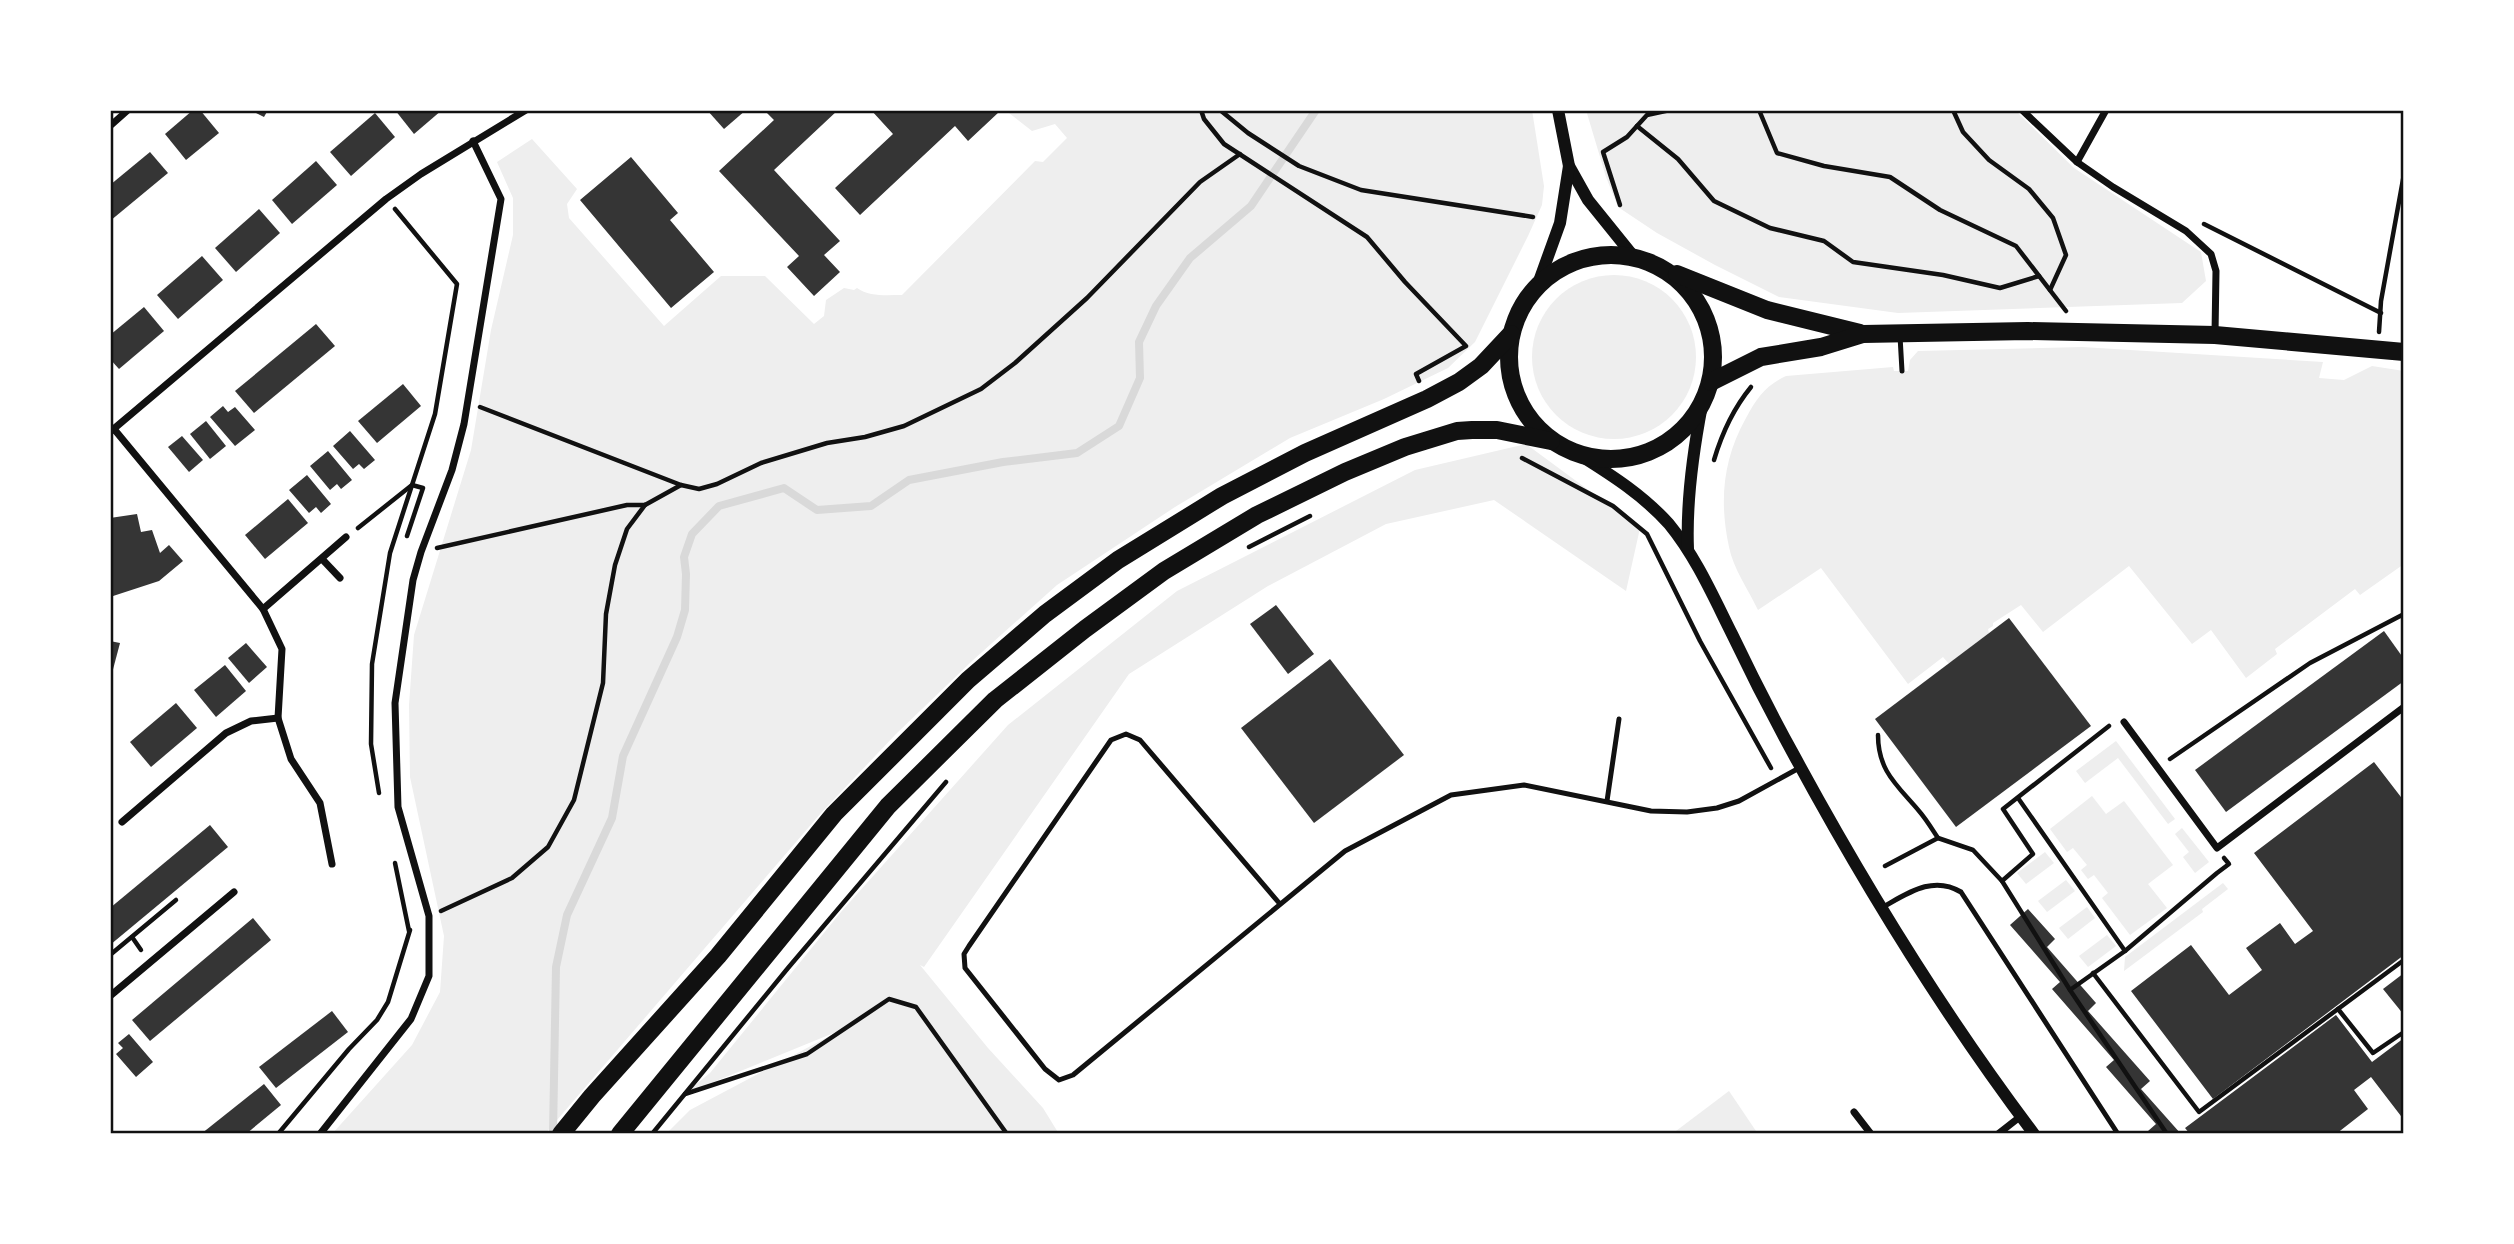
<svg xmlns="http://www.w3.org/2000/svg" width="2514" height="1244" font-family="'Fira Sans Condensed',sans-serif">
	<style>
		.green { fill: #eee }
		.lines { fill: none; stroke-linecap: round; stroke-linejoin: round }
		.stream { stroke: #d9d9d9; stroke-width: 8 }
		.building { fill: #353535 }
		.path { stroke: #111; stroke-width: 4.5 }
		.service { stroke: #111; stroke-width: 5 }
		.minor { stroke: #111; stroke-width: 7 }
		.tertiary { stroke: #111; stroke-width: 12 }
		.primary { stroke: #111; stroke-width: 18 }
		.neatline { fill: none; stroke: #111; stroke-width: 2.5 }
	</style>
	<rect width="100%" height="100%" fill="#fff"/>
	<g class="green">
		<path d="M1005 110H1532L1544 186 1542 205 1528 236 1475 342 1448 368 1384 399 1290 438 1175 507 1057 585 972 661 896 734 821 813 545 1134H332L412 1045 440 992 444 936 410 777 409 705 414 635 471 450 491 330 513 235V198L497 162 532 139 577 189 567 204 569 218 664 326 721 276H765L814 324 824 316 826 300 844 288 854 290 857 288C869 297 887 295 902 295L1035 161 1043 162 1067 138 1055 124 1032 131Z"/>
		<path d="M1586 110H2015L2074 168 2201 252 2206 281 2182 303 1898 313 1779 297 1715 265 1657 233 1618 207 1606 177Z"/>
		<circle cx="1614" cy="357" r="82"/>
		<path d="M2082 347 2323 362 2319 378 2344 380 2372 366 2404 371V564L2360 595 2355 589 2275 649 2277 654 2246 678 2211 630 2192 644 2129 566 2043 632 2021 605 1993 623V626L1988 629 1989 633 1949 664 1943 657 1908 684 1821 568 1758 610C1749 591 1733 568 1729 547 1719 501 1723 459 1746 418 1757 398 1765 386 1786 376L1893 367 1894 371H1908L1910 360 1918 351Z"/>
		<path d="M1526 444 1640 528 1626 591 1494 500 1386 524 1268 586 1129 674 924 967 920 965 988 1048 1043 1108 1059 1134H666L690 1110 841 1030 684 1094 710 1073 841 912 1008 725 1177 591 1415 470Z"/>
		<path d="M2116 741 2175 819 2168 824 2118 758 2085 783 2076 771Z"/>
		<path d="M2092 796 2106 814 2124 801 2173 865 2148 884 2167 908 2130 935 2102 898 2108 893 2094 875 2088 879 2081 870 2087 865 2073 848 2067 852 2050 829Z"/>
		<path d="M2182 828 2209 862 2195 873 2183 857 2189 852 2175 834Z"/>
		<path d="M2045 852 2054 863 2026 884 2017 873Z"/>
		<path d="M2066 880 2075 891 2047 912 2038 901Z"/>
		<path d="M2223 883 2228 889 2202 909 2203 912 2124 971 2125 957Z"/>
		<path d="M2087 907 2095 918 2068 939 2059 928Z"/>
		<path d="M2107 935 2116 946 2088 967 2079 956Z"/>
		<path d="M1729 1091 1758 1134H1672Z"/>
	</g>
	<g class="lines">
		<path class="stream" d="M553 1134 556 967 567 915 612 818 623 756 677 637 685 610 686 574 684 557 692 534 719 506 784 488 817 510 871 506 909 480 1003 462 1077 453 1119 426 1140 378 1139 342 1156 306 1190 258 1251 206 1316 110"/>
	</g>
	<g class="building">
		<path d="M193 110H200L219 133 186 160 165 134Z"/>
		<path d="M250 110H268L264 117Z"/>
		<path d="M395 110H442L414 134Z"/>
		<path d="M707 110H746L724 129Z"/>
		<path d="M764 110H838L774 170 840 241 824 255 840 272 814 296 787 267 799 256 719 171 774 120Z"/>
		<path d="M871 110H998L999 112 968 141 955 126 860 215 835 188 893 134Z"/>
		<path d="M375 113 395 137 351 176 330 152Z"/>
		<path d="M150 152 168 173 110 221V185Z"/>
		<path d="M631 157 678 213 670 220 714 272 671 308 580 200Z"/>
		<path d="M316 161 337 185 292 224 272 200Z"/>
		<path d="M259 209 280 233 236 272 215 248Z"/>
		<path d="M202 256 223 280 178 319 157 295Z"/>
		<path d="M144 307 164 331 119 369 110 359V335Z"/>
		<path d="M316 324 335 346 254 413 235 391Z"/>
		<path d="M403 384 421 406 377 443 358 421Z"/>
		<path d="M223 406 228 412 235 407 255 430 235 446 210 417Z"/>
		<path d="M206 421 226 446 210 459 190 434Z"/>
		<path d="M350 431 375 460 364 469 359 464 353 469 333 446Z"/>
		<path d="M182 436 203 460 189 472 168 447Z"/>
		<path d="M328 451 352 480 341 489 337 484 330 490 310 466Z"/>
		<path d="M307 475 331 504 321 513 316 507 309 513 289 490Z"/>
		<path d="M288 499 308 523 265 559 245 535Z"/>
		<path d="M137 514 141 532 152 530 160 553 169 545 183 561 159 581 110 597V518Z"/>
		<path d="M1276 605 1314 654 1288 674 1250 624Z"/>
		<path d="M2009 618 2091 726 1956 827 1875 719Z"/>
		<path d="M2384 631 2404 659V681L2226 812 2195 770Z"/>
		<path d="M110 641 120 643 111 677H110Z"/>
		<path d="M246 643 267 667 249 683 228 658Z"/>
		<path d="M1330 659 1404 755 1314 823 1241 728Z"/>
		<path d="M225 665 246 691 216 717 194 690Z"/>
		<path d="M176 703 197 728 151 767 130 742Z"/>
		<path d="M2374 762 2404 801V955L2213 1099 2131 991 2191 945 2229 995 2262 970 2246 948 2280 923 2295 944 2313 931 2254 853Z"/>
		<path d="M210 825 228 847 110 945V908Z"/>
		<path d="M2028 909 2055 939 2047 947 2096 1003 2088 1011 2150 1081 2141 1089 2181 1134H2150L2148 1131 2156 1124 2106 1067 2114 1060 2052 989 2060 982 2010 925Z"/>
		<path d="M253 918 271 940 150 1041 132 1020Z"/>
		<path d="M2404 973V1015L2383 989Z"/>
		<path d="M332 1011 348 1032 276 1088 259 1067Z"/>
		<path d="M2336 1015 2372 1062 2404 1038V1120L2371 1077 2354 1090 2368 1109 2336 1134H2190L2185 1128Z"/>
		<path d="M129 1034 153 1062 136 1077 116 1054 123 1048 118 1043Z"/>
		<path d="M264 1084 281 1105 246 1134H201Z"/>
	</g>
	<g class="lines">
		<g class="path">
			<path d="M1201 110 1204 119 1224 144 1367 237 1405 282 1466 346 1416 374 1419 381"/>
			<path d="M1220 110 1248 133 1299 166 1361 190 1533 217"/>
			<path d="M1759 110 1777 153 1824 166 1890 177 1940 210 2016 246 2066 311"/>
			<path d="M1953 110 1963 132 1989 160 2029 189 2053 218 2066 255 2050 290"/>
			<path d="M1637 126 1678 159 1714 201 1770 228 1824 241 1853 262 1943 275 2000 288 2039 276"/>
			<path d="M1620 205 1603 152 1627 137 1647 115 1670 110"/>
			<path d="M2204 224 2381 313"/>
			<path d="M2379 332 2381 301 2404 174"/>
			<path d="M480 407 681 485 699 489 717 484 761 463 827 443 865 437 904 426 981 389 1015 363 1087 298 1200 182 1240 154"/>
			<path d="M1522 458 1613 506 1647 534 1700 641 1771 768"/>
			<path d="M1714 460C1722 433 1733 409 1751 387"/>
			<path d="M358 528 412 485 423 488 407 536"/>
			<path d="M1249 547 1310 516"/>
			<path d="M437 548 627 505H645L681 485"/>
			<path d="M1878 735C1878 771 1897 785 1919 811 1926 819 1932 829 1938 838"/>
			<path d="M2170 759 2310 663 2404 614"/>
			<path d="M379 793 371 744 372 664 390 553 435 414 457 284 395 209"/>
			<path d="M2018 798 2125 951"/>
			<path d="M395 863 409 931"/>
			<path d="M1885 866 1938 838 1973 850 2002 881 2033 854 2003 809 2109 726"/>
			<path d="M2002 881 2070 990 2167 1134"/>
			<path d="M441 911 512 878 548 847 574 800 603 683 606 614 615 565 627 529 645 505"/>
			<path d="M132 937 141 950"/>
			<path d="M110 955 176 900"/>
			<path d="M2093 973 2199 1112 2404 960"/>
			<path d="M2070 990 2125 951 2217 873 2229 864 2224 858"/>
			<path d="M2338 1009 2373 1053 2404 1032"/>
			<path d="M685 1094 807 1054 889 999 916 1007 1007 1134"/>
			<path d="M278 1134 349 1049 377 1020 388 1002 410 930"/>
			<path d="M652 1134 788 968 946 782"/>
		</g>
		<g class="service">
			<path d="M1900 336 1902 371"/>
			<path d="M1607 801 1619 719"/>
			<path d="M1280 904 1140 740 1126 734 1111 740 969 946 964 954 965 968 1045 1069 1059 1080 1073 1075 1345 851 1451 795 1524 785 1651 811 1687 812 1717 808 1739 801 1801 767"/>
			<path d="M1883 907C1908 893 1933 875 1961 892L2118 1134"/>
		</g>
		<g class="minor">
			<path d="M2022 110 2077 162 2113 187 2186 231 2211 254 2216 271 2215 334"/>
			<path d="M110 126 128 110"/>
			<path d="M2077 162 2106 110"/>
			<path d="M114 429 263 609 282 649 278 718 291 759 320 803 332 864"/>
			<path d="M110 432 386 199 421 174 526 110"/>
			<path d="M322 559 340 578"/>
			<path d="M263 609 346 537"/>
			<path d="M2124 722 2217 848 2404 707"/>
			<path d="M122 822 226 733 251 721 278 718"/>
			<path d="M110 996 234 892"/>
			<path d="M1854 1112 1871 1134"/>
			<path d="M320 1134 411 1019 429 976V916L398 807 395 703 413 580 421 552 452 470 464 424 501 199 473 141"/>
			<path d="M1998 1134 2021 1116"/>
		</g>
		<g class="tertiary">
			<path d="M1558 110 1569 166 1588 200 1634 257"/>
			<path d="M1538 284 1560 223 1569 166"/>
			<path d="M1581 456C1613 476 1644 496 1669 524 1696 557 1713 596 1732 634 1752 676 1773 717 1795 757 1866 888 1945 1016 2034 1134"/>
			<path d="M1688 549C1686 500 1693 452 1702 405"/>
		</g>
		<g class="primary">
			<circle cx="1611" cy="357" r="102"/>
			<path d="M1677 274 1767 310 1860 333"/>
			<path d="M1711 382 1761 357 1821 347 1863 334 2028 331 2215 335 2404 352"/>
			<path d="M561 1134 592 1096 718 956 834 814 968 680 1045 614 1118 560 1222 496 1305 453 1427 399 1459 382 1481 366 1511 334"/>
			<path d="M620 1134 888 806 995 700 1085 629 1164 571 1257 515 1345 472 1405 447 1457 431 1472 430H1497L1551 441"/>
		</g>
	</g>
	<rect width="2514" height="1244" fill="none" stroke="#ffffff" stroke-width="224"/>
	<rect x="112" y="112" width="2290" height="1020" class="neatline"/>
</svg>
